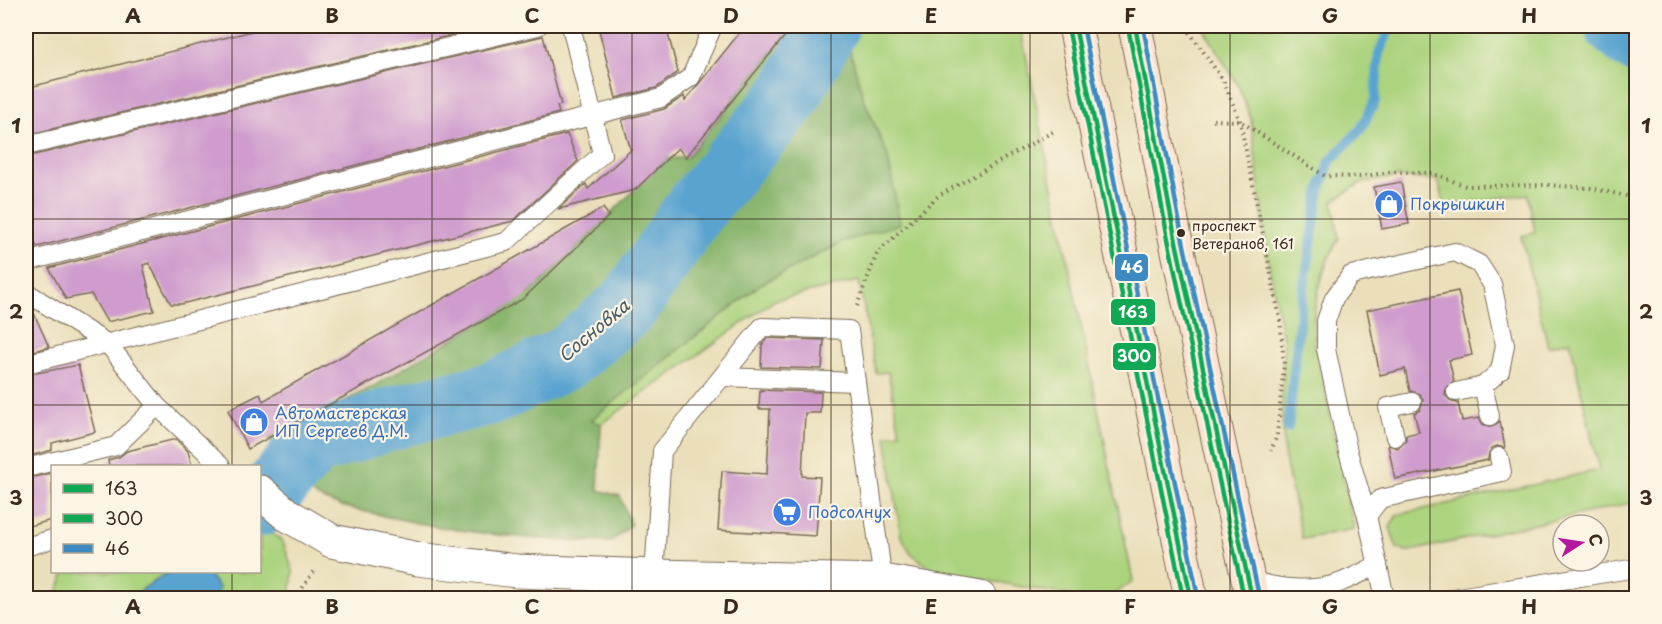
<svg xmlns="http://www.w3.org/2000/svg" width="1662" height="624" font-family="'Playpen Sans',sans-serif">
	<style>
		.green { fill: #acd37e; stroke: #747e4e; stroke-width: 1.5 }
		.forest { fill: #89b56d; stroke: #627046; stroke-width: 1.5 }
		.water { fill: #58a3d0; stroke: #4a6677; stroke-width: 1.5 }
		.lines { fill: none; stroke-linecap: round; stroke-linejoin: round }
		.stream { stroke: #58a3d0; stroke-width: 10 }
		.river { stroke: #58a3d0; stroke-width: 63 }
		.building { fill: #cf9ccd }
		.service-casing { stroke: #786955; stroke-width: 20 }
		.minor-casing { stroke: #786955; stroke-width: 35 }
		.secondary-casing { stroke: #786955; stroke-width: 35 }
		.path { stroke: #786955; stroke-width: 4; stroke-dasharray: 1.5 4.5; stroke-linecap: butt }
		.service { stroke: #fff; stroke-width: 18 }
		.minor { stroke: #fff; stroke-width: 33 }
		.secondary { stroke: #fde4d1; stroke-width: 33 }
		.bus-1-casing { stroke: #fcf5e5; stroke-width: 9 }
		.bus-2-casing { stroke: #fcf5e5; stroke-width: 9 }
		.bus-3-casing { stroke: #fcf5e5; stroke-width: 9 }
		.bus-1 { stroke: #10a855; stroke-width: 4.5 }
		.bus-2 { stroke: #10a855; stroke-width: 4.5 }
		.bus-3 { stroke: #3d8ac2; stroke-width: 4.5 }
		.grid { fill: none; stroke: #3b2a1e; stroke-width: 1.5; stroke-opacity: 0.55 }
		.bus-dot { fill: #3b2a1e; stroke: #fcf5e5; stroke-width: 2 }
		.labels { text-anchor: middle; stroke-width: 4.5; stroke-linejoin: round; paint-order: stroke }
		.bus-label { font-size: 14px; fill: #3b2a1e; stroke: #fcf5e5; text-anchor: start }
		.shop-label { font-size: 16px; fill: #366cbe; stroke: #fcf5e5; text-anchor: start }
		.water-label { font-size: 18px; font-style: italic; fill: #475a65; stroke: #fcf5e5 }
		.line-badge { stroke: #fcf5e5; stroke-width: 2 }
		.badge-label { font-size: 16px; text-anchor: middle; font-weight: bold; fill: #fff }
		.neatline { fill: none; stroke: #3b2a1e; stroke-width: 2 }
		.grid-label { font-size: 20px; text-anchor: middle; font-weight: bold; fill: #3b2a1e }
	</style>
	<rect width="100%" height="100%" fill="#fcf5e5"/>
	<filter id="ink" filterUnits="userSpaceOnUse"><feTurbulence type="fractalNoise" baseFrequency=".0167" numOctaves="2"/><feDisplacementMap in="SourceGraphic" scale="12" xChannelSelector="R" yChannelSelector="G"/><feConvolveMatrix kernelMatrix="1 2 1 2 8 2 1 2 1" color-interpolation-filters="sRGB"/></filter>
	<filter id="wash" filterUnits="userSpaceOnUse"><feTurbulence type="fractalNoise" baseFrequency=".008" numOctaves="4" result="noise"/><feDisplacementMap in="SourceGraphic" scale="24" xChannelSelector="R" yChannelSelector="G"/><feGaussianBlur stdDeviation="1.35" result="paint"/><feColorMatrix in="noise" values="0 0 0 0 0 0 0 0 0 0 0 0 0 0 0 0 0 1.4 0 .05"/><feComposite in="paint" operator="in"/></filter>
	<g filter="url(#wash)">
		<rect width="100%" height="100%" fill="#eadfba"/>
		<g class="green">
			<path d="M843 26H1020L1133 581 1109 598H1085L934 571 911 553 901 536 886 436 900 433 888 372 876 373 859 281 775 300 601 424 590 421 761 284 845 241 899 224 888 157 863 97Z"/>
			<path d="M1202 26H1595L1636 52V502L1406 552 1397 548 1390 527 1397 515 1599 470 1570 341 1548 346 1521 236 1535 233 1528 194 1445 206 1438 180 1396 177 1359 184 1333 201 1339 238 1328 259 1320 284 1314 312 1315 344 1354 529 1302 539 1284 454 1282 415 1284 343 1267 255 1251 119 1238 85Z"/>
			<path d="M260 524 283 542 293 571 290 598H217L219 588 207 572H260Z"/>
			<path d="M69 572H174H167L130 598H55L65 573Z"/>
		</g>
		<path class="forest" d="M793 26H843L863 97 888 157 900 224 845 241 761 284 591 420 601 424 598 490 620 496 631 525 611 542C534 541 459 533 384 516 355 509 323 505 299 485 290 477 276 450 269 439L372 387 530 293 666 159 687 157Z"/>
		<path class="water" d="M168 572H207L219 588 217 598H130Z"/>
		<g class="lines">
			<path class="stream" d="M1288 428 1301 305 1319 194 1330 161 1361 129 1375 101 1379 53 1391 26"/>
			<g class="river">
				<path d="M1616 26 1636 42"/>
				<path d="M260 505 312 445 400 416 493 393 566 358 629 305 694 210 788 98 828 26"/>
			</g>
		</g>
		<g id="blocks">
			<g class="building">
				<path d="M272 26H491L26 135V88Z"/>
				<path d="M598 26H666L678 72 656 88 616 98Z"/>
				<path d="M745 26H793L686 157 678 148 635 190 558 209 586 184 588 189 631 150 622 120 664 109 684 96 685 101Z"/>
				<path d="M543 36 561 105 557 106 559 113 37 247 26 226V157Z"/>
				<path d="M567 134 578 161 513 221 181 304H171L149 263 143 265 154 311 107 322 91 294 66 299 49 268Z"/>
				<path d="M1401 182 1409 224 1382 229 1374 187Z"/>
				<path d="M603 208 609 216 523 299 248 449 228 410 260 394 263 401Z"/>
				<path d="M1458 291 1472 355 1449 360 1454 381 1446 388 1445 395 1452 402 1458 403 1462 421 1479 418 1482 424 1492 427 1500 421 1505 448 1497 446 1492 448 1489 453 1488 460 1395 479 1388 445 1398 448 1406 441V435L1419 432 1414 413 1420 410 1423 400 1420 394 1410 391 1405 369 1380 375 1367 310Z"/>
				<path d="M26 305 32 309 49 347 26 353Z"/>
				<path d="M767 338 824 340 822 369 761 367 762 345Z"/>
				<path d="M78 365 95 432 52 443V450L26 457V375Z"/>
				<path d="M760 390 821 392 820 413H805L802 476 820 477 816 536 718 530 722 471 767 474 770 409H759Z"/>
				<path d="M176 439 188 451 192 466H109L108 460 119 457 127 451Z"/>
				<path d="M52 473V520L26 527V479Z"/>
			</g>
		</g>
	</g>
	<g filter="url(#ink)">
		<use href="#blocks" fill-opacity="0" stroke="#786955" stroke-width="1.5"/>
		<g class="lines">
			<g class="service-casing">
				<g id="service">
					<path d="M26 146 538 26"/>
					<path d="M26 262 661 98 691 77 713 26"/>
					<path d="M26 292 108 344 157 406 221 466"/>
					<path d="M26 364 506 242 602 154 571 26"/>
					<path d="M722 377 856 382"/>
					<path d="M1483 386 1490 416"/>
					<path d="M1395 437 1388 407 1412 402"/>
					<path d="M26 468 116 446 157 406"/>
					<path d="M1367 516 1380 499 1502 472 1499 457"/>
					<path d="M26 547 52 539"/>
					<path d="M654 576 662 451 762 327 849 330 883 581"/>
					<path d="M1248 580C1278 588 1309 593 1339 583 1352 578 1365 571 1378 565"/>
					<path d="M1385 598 1367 516 1348 452 1326 349V321L1334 298 1351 275 1455 252 1479 264 1492 284 1505 345 1500 371 1483 386 1456 392"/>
					<path d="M1452 598 1636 568"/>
				</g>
			</g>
			<g class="minor-casing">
				<path id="minor" d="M260 492 286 514 332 541 418 559 517 571 654 576 883 581 980 598"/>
			</g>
			<g class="secondary-casing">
				<g id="secondary">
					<path d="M1075 26 1191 598"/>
					<path d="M1135 26 1175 237 1252 598"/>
				</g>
			</g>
			<g class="path">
				<path d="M1186 27 1223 80 1240 121 1280 319 1284 364 1277 435 1271 451"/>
				<path d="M1213 120 1240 121 1325 176 1359 177 1390 172 1431 173 1466 186 1548 185 1590 188 1636 198"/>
				<path d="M857 306 877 253 938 196 1056 130"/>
				<path d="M296 598 315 569"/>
			</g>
			<use href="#service" class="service"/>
			<use href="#minor" class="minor"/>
			<use href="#secondary" class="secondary"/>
			<g class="bus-1-casing">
				<g id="bus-1">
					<path d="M1075 26 1191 598"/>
					<path d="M1135 26 1175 237 1252 598"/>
				</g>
			</g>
			<g class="bus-2-casing">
				<g id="bus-2">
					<path d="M1068 27 1183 598"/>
					<path d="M1128 27 1168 239 1244 598"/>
				</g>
			</g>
			<g class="bus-3-casing">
				<g id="bus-3">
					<path d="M1083 26 1198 597"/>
					<path d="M1143 26 1182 236 1259 596"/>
				</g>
			</g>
			<use href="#bus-1" class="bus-1"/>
			<use href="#bus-2" class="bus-2"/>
			<use href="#bus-3" class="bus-3"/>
		</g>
	</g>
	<path class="grid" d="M232 26V466M432 26V598M632 26V598M831 26V598M1030 26V598M1230 26V598M1430 26V598M26 219H1636M26 405H1636M232 572V598"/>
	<defs>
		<g id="shop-disc" transform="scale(1.5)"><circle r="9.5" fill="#3f7fe0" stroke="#fcf5e5"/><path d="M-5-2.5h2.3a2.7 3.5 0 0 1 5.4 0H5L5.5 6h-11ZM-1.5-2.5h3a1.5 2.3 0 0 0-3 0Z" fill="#fff"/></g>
		<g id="supermarket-disc" transform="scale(1.5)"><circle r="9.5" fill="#3f7fe0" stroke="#fcf5e5"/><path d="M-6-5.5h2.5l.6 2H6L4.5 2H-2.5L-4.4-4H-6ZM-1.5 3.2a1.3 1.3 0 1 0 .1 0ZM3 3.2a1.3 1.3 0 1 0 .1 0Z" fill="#fff"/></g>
	</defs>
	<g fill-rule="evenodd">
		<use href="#shop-disc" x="1389" y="204"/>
		<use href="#shop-disc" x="254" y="422"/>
		<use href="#supermarket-disc" x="787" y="512"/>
	</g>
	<circle class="bus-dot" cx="1181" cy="233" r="5"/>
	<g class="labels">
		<g class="bus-label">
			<text x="1192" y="231">проспект<tspan x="1192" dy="18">Ветеранов, 161</tspan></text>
		</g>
		<g class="shop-label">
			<text x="1410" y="210">Покрышкин</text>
			<text x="275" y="419">Автомастерская<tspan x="275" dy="18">ИП Сергеев Д.М.</tspan></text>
			<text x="808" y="518">Подсолнух</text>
		</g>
		<g class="water-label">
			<text transform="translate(594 331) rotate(-40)" y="6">Сосновка</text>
		</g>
	</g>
	<g class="line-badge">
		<rect x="1114" y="253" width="35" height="29" rx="6" fill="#3d8ac2"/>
		<rect x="1110" y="298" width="46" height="28" rx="6" fill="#10a855"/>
		<rect x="1112" y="342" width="45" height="29" rx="6" fill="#10a855"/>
	</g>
	<g class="badge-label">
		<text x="1132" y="273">46</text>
		<text x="1133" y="318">163</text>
		<text x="1134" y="362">300</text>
	</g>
	<rect width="1662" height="624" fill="none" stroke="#fcf5e5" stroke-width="66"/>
	<rect x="51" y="465" width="210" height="108" fill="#fcf5e5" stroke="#afa495" stroke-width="1.5"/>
	<rect x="63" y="484" width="30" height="9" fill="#10a855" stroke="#afa495" stroke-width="1.5"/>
	<text x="105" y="495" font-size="18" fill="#3b2a1e">163</text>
	<rect x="63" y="514" width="30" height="9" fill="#10a855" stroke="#afa495" stroke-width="1.5"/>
	<text x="105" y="525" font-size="18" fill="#3b2a1e">300</text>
	<rect x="63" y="544" width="30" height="9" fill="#3d8ac2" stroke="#afa495" stroke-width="1.5"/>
	<text x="105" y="555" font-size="18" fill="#3b2a1e">46</text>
	<g transform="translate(1581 543) rotate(78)"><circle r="28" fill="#fcf5e5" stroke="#afa495" stroke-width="1.5"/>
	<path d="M0-4.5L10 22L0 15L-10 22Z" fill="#b5179e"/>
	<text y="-9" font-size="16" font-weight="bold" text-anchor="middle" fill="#3b2a1e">С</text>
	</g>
	<rect x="33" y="33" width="1596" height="558" class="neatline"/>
	<g class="grid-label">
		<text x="133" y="23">A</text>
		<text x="332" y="23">B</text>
		<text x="532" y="23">C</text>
		<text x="731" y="23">D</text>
		<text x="931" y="23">E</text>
		<text x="1130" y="23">F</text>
		<text x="1330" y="23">G</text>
		<text x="1529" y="23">H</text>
		<text x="16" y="133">1</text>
		<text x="1646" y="133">1</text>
		<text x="16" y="319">2</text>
		<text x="1646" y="319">2</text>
		<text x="16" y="505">3</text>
		<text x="1646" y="505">3</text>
		<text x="133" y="614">A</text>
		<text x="332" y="614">B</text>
		<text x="532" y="614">C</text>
		<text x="731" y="614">D</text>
		<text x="931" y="614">E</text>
		<text x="1130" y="614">F</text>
		<text x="1330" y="614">G</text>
		<text x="1529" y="614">H</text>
	</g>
</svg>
